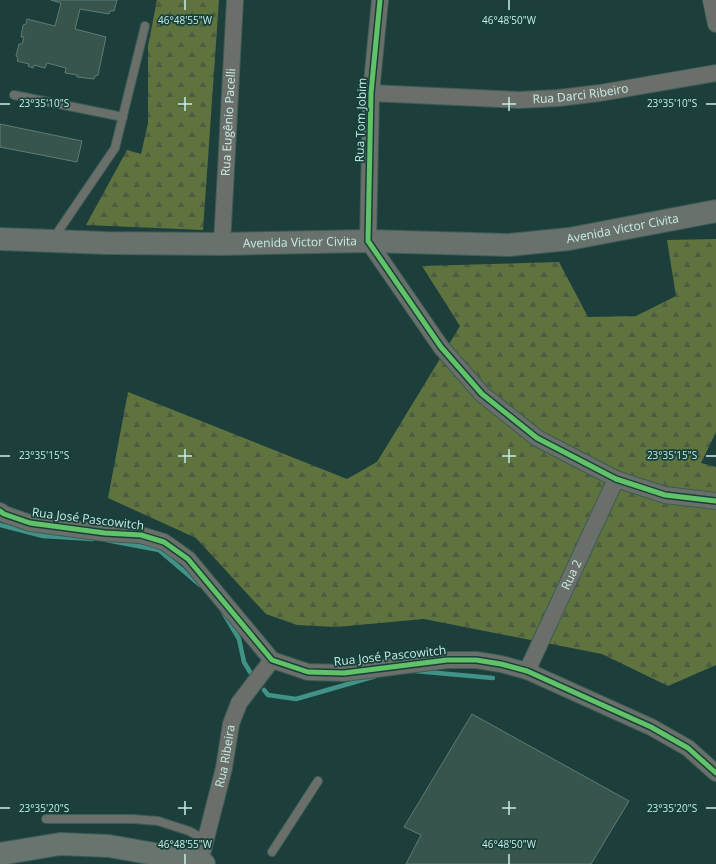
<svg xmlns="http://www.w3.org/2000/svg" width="716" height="864" font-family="'Open Sans',sans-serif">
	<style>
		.forest { fill: url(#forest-firs) }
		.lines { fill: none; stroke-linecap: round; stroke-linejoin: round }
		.stream { stroke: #419387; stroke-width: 4.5 }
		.building { fill: #38554d; stroke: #5f7c74 }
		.lane-casing { stroke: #3d5c57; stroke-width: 10 }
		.street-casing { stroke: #3d5c57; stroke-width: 18 }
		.secondary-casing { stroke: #3d5c57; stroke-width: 24 }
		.highway-casing { stroke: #3d5c57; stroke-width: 24 }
		.lane { stroke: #6b6f6a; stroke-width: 8 }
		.street { stroke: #6b6f6a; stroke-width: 16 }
		.secondary { stroke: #68716b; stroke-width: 22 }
		.highway { stroke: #68756e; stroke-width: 22 }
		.cycleway-casing { stroke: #17403a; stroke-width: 8 }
		.cycleway { stroke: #61c268; stroke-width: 5 }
		.ticks { fill: none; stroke: #c8ede6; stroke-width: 1.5 }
		.labels { text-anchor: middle; stroke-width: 3.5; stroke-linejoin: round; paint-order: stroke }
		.street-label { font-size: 12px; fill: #c8ede6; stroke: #17403a }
		.ticks-label { font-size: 10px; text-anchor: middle; fill: #c8ede6; stroke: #17403a; stroke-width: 3.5; stroke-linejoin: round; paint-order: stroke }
	</style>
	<defs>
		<pattern id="forest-firs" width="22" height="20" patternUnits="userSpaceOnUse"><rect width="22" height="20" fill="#5f733f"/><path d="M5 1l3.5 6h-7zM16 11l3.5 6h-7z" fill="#4e5d42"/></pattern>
	</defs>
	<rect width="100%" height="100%" fill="#1c3f3b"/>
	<g class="forest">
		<path d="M157 0H219L203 230 86 225 127 150 141 154 148 123V46Z"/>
		<path d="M716 239V432L701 463 716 467V665L668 686 602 654 424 619 336 627 297 625 266 614 196 538 108 498 128 392 347 479 377 462 460 326 422 266 559 262 588 317 636 316 676 296 667 240Z"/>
	</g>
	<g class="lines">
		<g class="stream">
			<path d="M0 525 43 536 93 539"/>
			<path d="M106 540 159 550 200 585"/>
			<path d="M223 612 239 639 244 662 250 672"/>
			<path d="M415 671 493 678"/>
			<path d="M264 690 268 695 296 699 376 676"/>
		</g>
	</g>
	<g class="building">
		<path d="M51 0H117L114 11H110L109 14 80 9 75 29 106 37 98 75 95 76 94 79 77 77V75L65 73 66 68 47 63 45 68 34 65 33 68 28 66 29 64 17 61 18 58 16 56 19 44H22L24 37H21L23 25 26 24 27 19 55 26 61 3Z"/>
		<path d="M0 124 82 141 77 162 0 147Z"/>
		<path d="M472 714 629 801 591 864H406L421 835 404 827Z"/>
	</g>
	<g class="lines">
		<g class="lane-casing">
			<g id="lane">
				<path d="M14 95 123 117"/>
				<path d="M53 239 115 148 145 26"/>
				<path d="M46 819H133L158 821 189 831 206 840"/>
				<path d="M272 852 318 781"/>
			</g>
		</g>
		<g class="street-casing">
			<g id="street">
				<path d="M380 0 371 93 368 241 441 347 482 394 537 438 616 479 665 495 716 501"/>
				<path d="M711 0 716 24"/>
				<path id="s1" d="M371 93 519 100 558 98 600 93 716 73"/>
				<path id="s2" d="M222 244 235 0"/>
				<path d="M0 511 4 514 30 523 105 533 141 535 164 542 188 559 272 660 308 672 344 673 447 660H476L501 664 527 671 651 727 688 748 716 773"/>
				<path id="s3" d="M527 671 616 479"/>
				<path id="s4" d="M200 862 224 768 231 724 239 703 272 660"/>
			</g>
		</g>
		<g class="secondary-casing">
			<g id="secondary">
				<path id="s5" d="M0 239 106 243 222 244 368 241 509 245 569 239 716 211"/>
			</g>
		</g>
		<g class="highway-casing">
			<path id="highway" d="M0 854 60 844 109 846 200 862 204 864"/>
		</g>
		<use href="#lane" class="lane"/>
		<use href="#street" class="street"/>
		<use href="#secondary" class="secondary"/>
		<use href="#highway" class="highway"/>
		<g class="cycleway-casing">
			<g id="cycleway">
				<path d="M380 0 371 93 368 241 441 347 482 394 537 438 616 479 665 495 716 501"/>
				<path d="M0 511 4 514 30 523 105 533 141 535 164 542 188 559 272 660 308 672 344 673 447 660H476L501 664 527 671 651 727 688 748 716 773"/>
			</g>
		</g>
		<use href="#cycleway" class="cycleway"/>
	</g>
	<path class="ticks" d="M185 0V10M509 0V10M185 97V111M509 97V111M0 104H10M178 104H192M502 104H516M706 104H716M185 449V463M509 449V463M0 456H10M178 456H192M502 456H516M706 456H716M185 801V815M509 801V815M0 808H10M178 808H192M502 808H516M706 808H716M185 854V864M509 854V864"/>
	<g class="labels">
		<g class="street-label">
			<text dy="4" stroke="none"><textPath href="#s1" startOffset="210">Rua Darci Ribeiro</textPath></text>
			<text transform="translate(361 120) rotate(-88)" y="4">Rua Tom Jobim</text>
			<text dy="4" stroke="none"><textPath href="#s2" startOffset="122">Rua Eugênio Pacelli</textPath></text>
			<text dy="4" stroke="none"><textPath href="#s5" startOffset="624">Avenida Victor Civita</textPath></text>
			<text dy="4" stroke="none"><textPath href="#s5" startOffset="300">Avenida Victor Civita</textPath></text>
			<text transform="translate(88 519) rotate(7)" y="4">Rua José Pascowitch</text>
			<text dy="4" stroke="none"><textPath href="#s3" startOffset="106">Rua 2</textPath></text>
			<text transform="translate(390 656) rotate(-6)" y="4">Rua José Pascowitch</text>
			<text dy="4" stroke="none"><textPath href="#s4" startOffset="109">Rua Ribeira</textPath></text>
		</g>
	</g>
	<g class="ticks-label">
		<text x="185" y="24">46°48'55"W</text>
		<text x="509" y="24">46°48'50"W</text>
		<text x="44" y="107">23°35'10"S</text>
		<text x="672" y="107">23°35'10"S</text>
		<text x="44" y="459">23°35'15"S</text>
		<text x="672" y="459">23°35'15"S</text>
		<text x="44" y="812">23°35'20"S</text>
		<text x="672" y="812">23°35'20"S</text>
		<text x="185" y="848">46°48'55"W</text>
		<text x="509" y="848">46°48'50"W</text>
	</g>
</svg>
